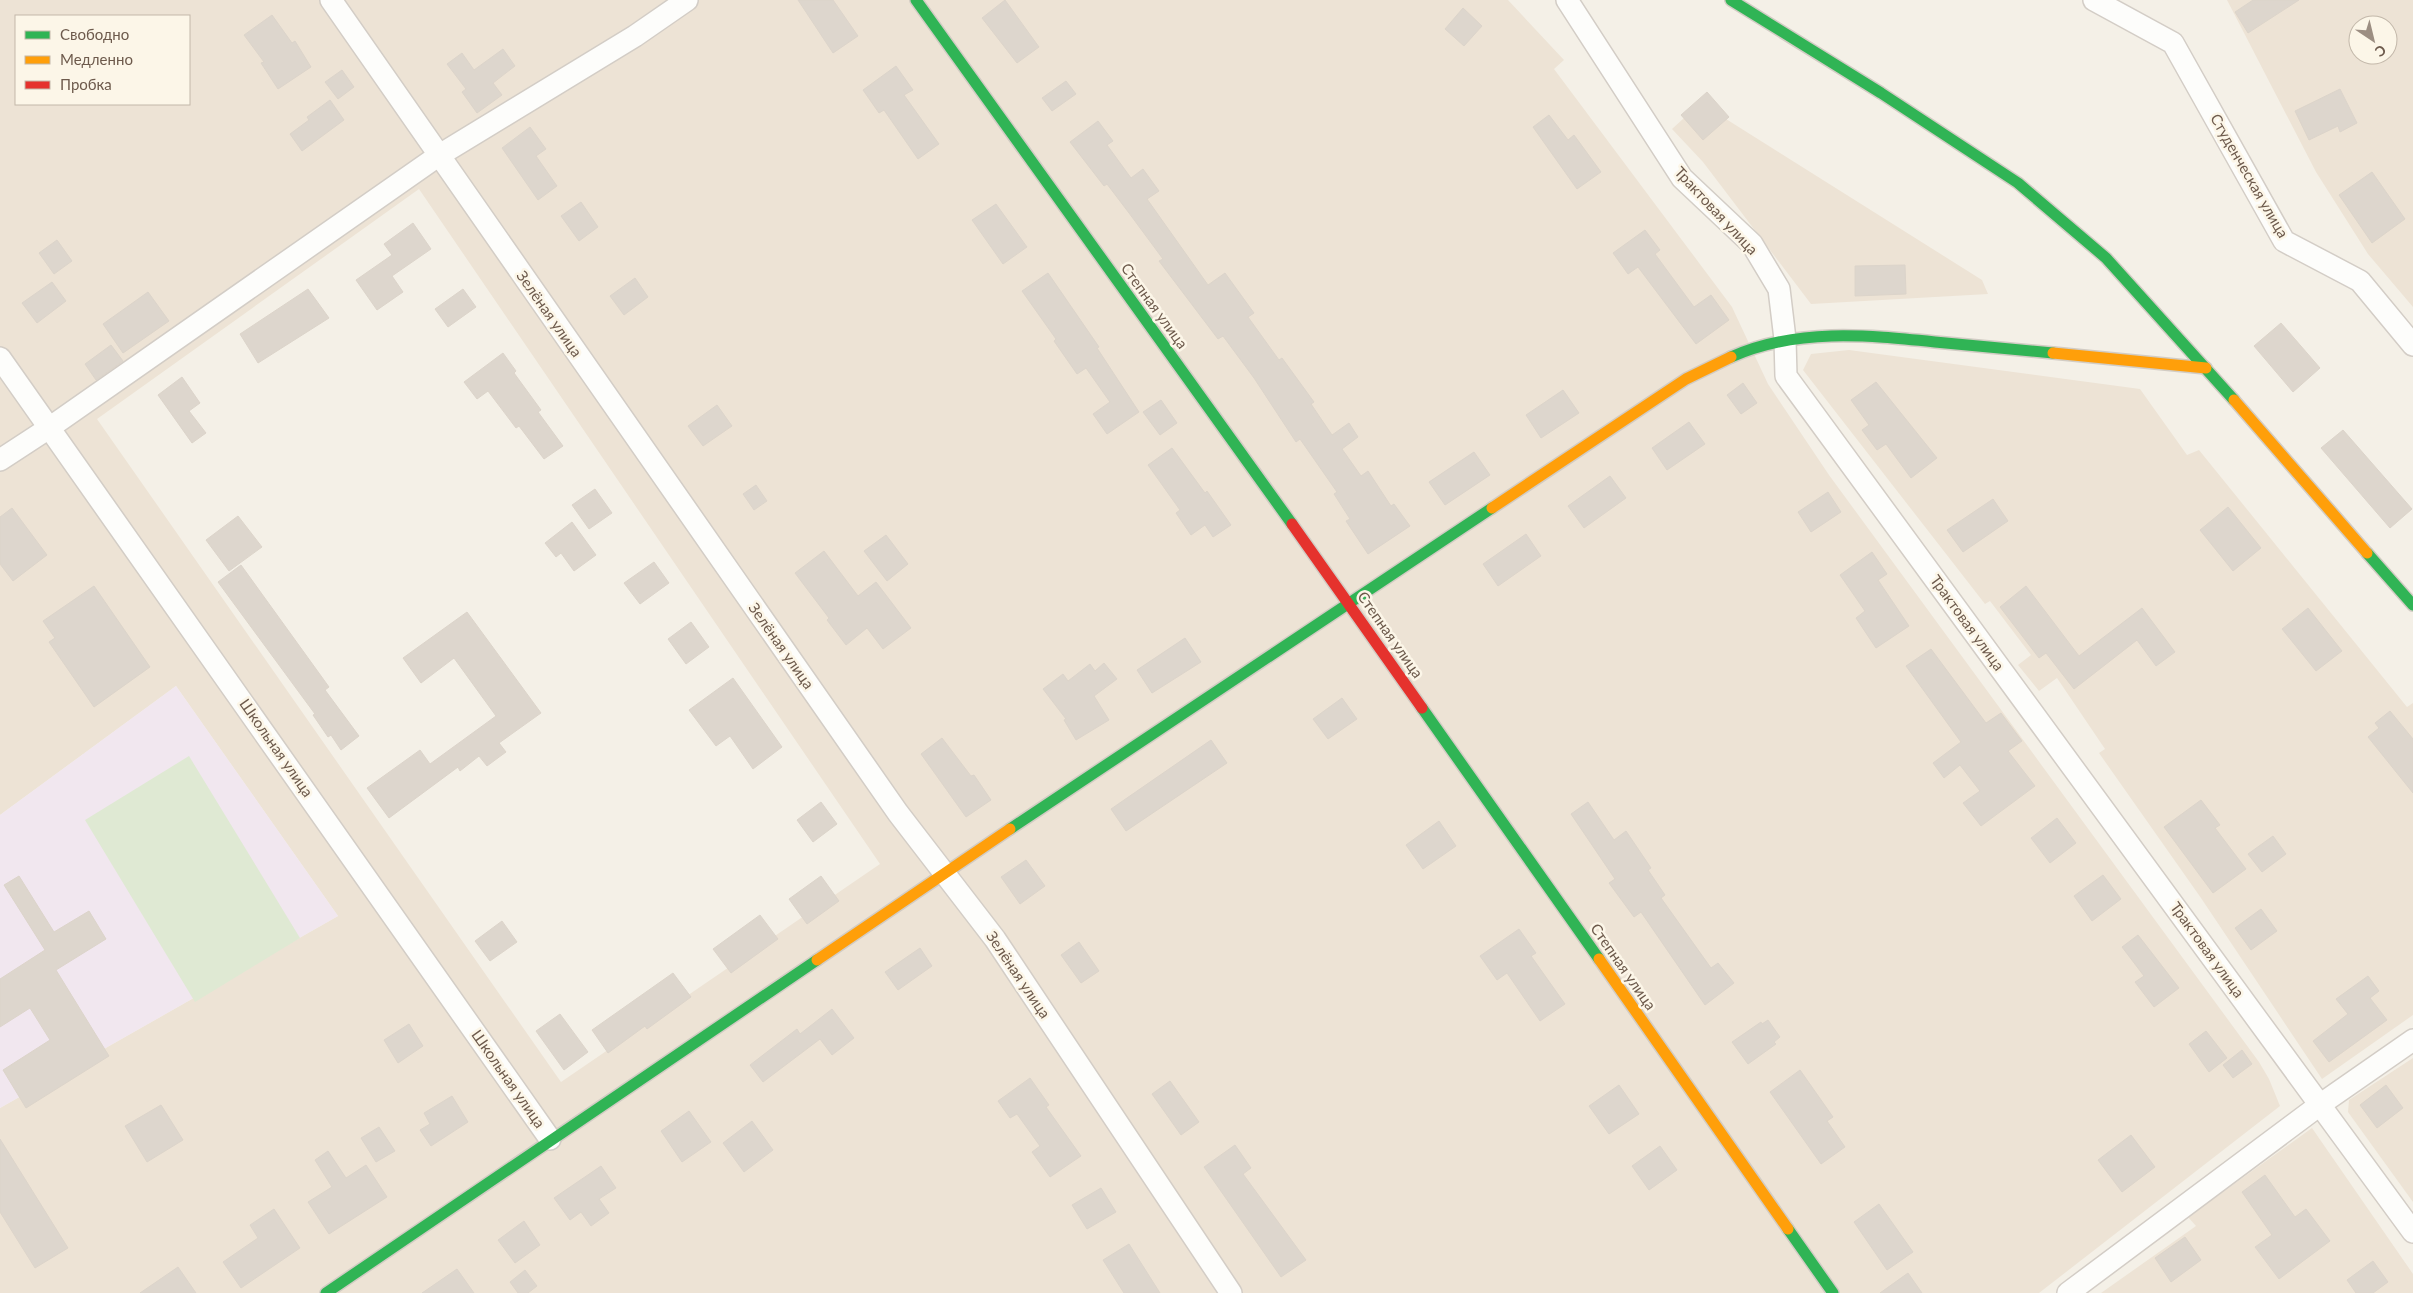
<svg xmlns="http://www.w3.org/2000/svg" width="2413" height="1293" font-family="Lato,sans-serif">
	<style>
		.residential { fill: #ede3d5; fill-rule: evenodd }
		.education { fill: #f1e7ef }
		.green { fill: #dfe9d3 }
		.building { fill: #ddd6cd; stroke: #dcd4ca }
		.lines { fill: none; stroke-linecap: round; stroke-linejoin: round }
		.street-casing { stroke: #d3cdc6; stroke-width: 24 }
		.fast-casing { stroke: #d2ccc4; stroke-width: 14 }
		.slow-casing { stroke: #d2ccc4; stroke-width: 14 }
		.jam-casing { stroke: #d2ccc4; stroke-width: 14 }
		.street { stroke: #fdfdfb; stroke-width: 21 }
		.fast { stroke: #30b455; stroke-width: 11 }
		.slow { stroke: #ff9f0a; stroke-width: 11 }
		.jam { stroke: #e5322d; stroke-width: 11 }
		.labels { text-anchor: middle; stroke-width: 5; stroke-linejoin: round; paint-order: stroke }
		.street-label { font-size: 15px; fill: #6d5a4c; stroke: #fcf6e8 }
	</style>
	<rect width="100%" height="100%" fill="#f4f0e7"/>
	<g class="residential">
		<path d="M0 0H1508L1564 60 1554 69 1732 307 1768 384 1829 475 2259 1062 2269 1079 2280 1106 2039 1293H0V1108L338 916 176 686 0 815ZM16 16H189V104H16ZM419 189 880 864 561 1082 97 419Z"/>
		<path d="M2227 0H2413V307L2368 254 2316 172ZM2358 25H2388V55H2358Z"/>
		<path d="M1684 118 1726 119 1982 280 1988 294 1811 304 1703 162 1672 129Z"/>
		<path d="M1849 350 2140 389 2187 455 2199 450 2407 707 2413 703V1015L2322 1079 2201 898 2099 753 2105 749 2057 678 2039 691 2018 665 2031 655 1990 601 1985 604 1803 370 1811 354Z"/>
		<path d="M2413 1058V1202L2348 1112 2349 1100Z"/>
		<path d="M2312 1128 2413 1274V1293H2101L2196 1226 2188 1217Z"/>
	</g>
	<path class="education" d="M176 686 338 916 0 1108V815Z"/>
	<path class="green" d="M189 756 300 938 195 1002 85 820Z"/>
	<g class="building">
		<path d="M798 0H833L858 36 833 53Z"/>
		<path d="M1005 0 1039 47 1017 63 982 18Z"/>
		<path d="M2253 0H2299L2248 33 2235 12Z"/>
		<path d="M1463 8 1482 26 1464 46 1445 29Z"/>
		<path d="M272 15 292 43 295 41 311 67 278 89 261 63 264 62 244 35Z"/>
		<path d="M503 49 515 66 493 83 502 95 477 113 462 92 466 89 447 64 462 53 474 70Z"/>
		<path d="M896 66 913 90 904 95 939 144 918 159 884 110 879 113 863 90Z"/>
		<path d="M342 70 354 87 338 99 325 82Z"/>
		<path d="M1066 81 1076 94 1052 111 1042 98Z"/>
		<path d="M2340 89 2357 123 2340 132 2338 126 2309 140 2295 111Z"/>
		<path d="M1707 92 1729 117 1703 140 1681 115Z"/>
		<path d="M330 100 344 120 302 151 290 134 309 120 307 117Z"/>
		<path d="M1549 115 1568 140 1574 135 1601 172 1577 189 1533 127Z"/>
		<path d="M1098 121 1113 141 1107 145 1131 178 1143 169 1159 191 1147 199 1208 285 1225 273 1254 313 1248 317 1279 360 1282 358 1314 402 1311 404 1332 435 1349 423 1358 437 1342 449 1361 476 1368 471 1391 506 1394 504 1410 526 1368 554 1346 521 1350 519 1334 494 1337 492 1300 439 1296 442 1254 378 1223 336 1218 339 1159 261 1163 259 1129 213 1107 184 1104 186 1070 142Z"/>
		<path d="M530 127 546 149 536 156 557 186 538 200 502 148Z"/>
		<path d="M2372 172 2405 219 2372 243 2339 195Z"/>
		<path d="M581 202 598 227 579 241 561 216Z"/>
		<path d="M996 204 1027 247 1003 264 972 220Z"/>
		<path d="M413 223 431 249 392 276 403 292 377 310 356 280 392 255 384 244Z"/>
		<path d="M1645 230 1660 250 1655 254 1694 307 1711 295 1729 320 1696 344 1638 267 1628 274 1613 253Z"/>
		<path d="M57 240 72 261 54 274 39 253Z"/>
		<path d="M1905 265 1906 294 1855 296V266Z"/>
		<path d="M1048 273 1099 347 1097 348 1139 412 1107 434 1093 414 1110 402 1086 368 1077 374 1054 341 1056 339 1022 291Z"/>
		<path d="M635 278 648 297 624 315 610 296Z"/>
		<path d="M52 282 66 301 37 323 22 303Z"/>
		<path d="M308 289 329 318 258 363 240 334Z"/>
		<path d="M463 289 476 307 448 327 435 309Z"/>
		<path d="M148 292 169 321 123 353 103 324Z"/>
		<path d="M2281 323 2320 368 2293 392 2254 346Z"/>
		<path d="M111 345 123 361 96 380 85 364Z"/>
		<path d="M503 353 516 371 514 373 541 410 538 412 563 446 544 459 519 426 516 428 488 391 477 399 464 382Z"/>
		<path d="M182 377 200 403 189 411 206 433 192 443 158 395Z"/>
		<path d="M1876 382 1937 458 1911 478 1886 444 1877 450 1862 430 1869 425 1851 400Z"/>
		<path d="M1743 383 1757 403 1741 414 1727 395Z"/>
		<path d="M1563 390 1579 413 1541 438 1526 415Z"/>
		<path d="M1161 400 1177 423 1160 435 1143 412Z"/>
		<path d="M717 405 732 426 703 446 688 426Z"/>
		<path d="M1689 422 1705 444 1667 470 1652 448Z"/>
		<path d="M2343 430 2412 509 2390 528 2321 448Z"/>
		<path d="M1172 448 1205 493 1207 491 1231 525 1213 537 1205 525 1191 535 1176 513 1180 510 1148 465Z"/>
		<path d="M1474 452 1490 475 1445 505 1429 482Z"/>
		<path d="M1610 476 1626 498 1584 528 1568 506Z"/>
		<path d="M756 485 767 501 754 510 743 494Z"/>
		<path d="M595 489 612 513 589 529 572 505Z"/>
		<path d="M1828 492 1841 512 1811 532 1798 512Z"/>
		<path d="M1993 499 2008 521 1963 552 1947 530Z"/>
		<path d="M2228 507 2261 548 2233 571 2200 530Z"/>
		<path d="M12 508 47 555 13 581 0 564V517Z"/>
		<path d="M238 516 262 547 229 571 206 540Z"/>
		<path d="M572 522 596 555 574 571 561 553 556 557 545 543Z"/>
		<path d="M1526 534 1541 556 1498 586 1483 564Z"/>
		<path d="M886 535 908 564 887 581 864 551Z"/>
		<path d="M824 551 858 596 876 582 911 628 883 649 867 628 846 645 827 620 829 618 795 573Z"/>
		<path d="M1872 552 1887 574 1878 580 1909 626 1876 648 1856 618 1865 611 1840 575Z"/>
		<path d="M654 562 669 583 640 604 624 583Z"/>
		<path d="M241 565 329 687 325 690 359 736 341 750 331 735 328 737 313 715 315 714 218 582Z"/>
		<path d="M94 586 150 667 94 707 49 642 55 638 43 621Z"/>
		<path d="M2026 586 2079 656 2142 608 2175 652 2156 666 2137 640 2074 689 2046 653 2039 658 2000 607Z"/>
		<path d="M2308 608 2342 651 2316 671 2282 629Z"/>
		<path d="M467 612 541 713 499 743 506 752 487 766 479 756 460 771 458 767 389 818 367 788 420 750 430 764 496 716 454 658 421 683 403 658Z"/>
		<path d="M691 622 709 647 686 664 668 639Z"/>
		<path d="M1185 638 1201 662 1152 693 1137 670Z"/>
		<path d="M1931 649 1986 723 2001 713 2022 741 2008 751 2035 786 1981 826 1963 803 1980 791 1960 765 1944 778 1933 763 1961 742 1906 666Z"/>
		<path d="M1104 663 1117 679 1094 696 1109 720 1076 740 1064 720 1066 719 1043 689 1063 674 1068 681 1090 664 1095 671Z"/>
		<path d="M733 678 782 747 753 769 730 736 716 746 689 710Z"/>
		<path d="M1342 698 1357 719 1328 739 1313 719Z"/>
		<path d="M2390 711 2413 739V793L2368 737 2379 728 2375 723Z"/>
		<path d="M942 738 971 776 974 775 991 800 966 817 921 754Z"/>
		<path d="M1211 740 1227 763 1126 831 1111 809Z"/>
		<path d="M2201 800 2220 825 2215 828 2246 869 2213 893 2164 827Z"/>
		<path d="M821 802 837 824 813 842 797 820Z"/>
		<path d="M1588 802 1614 840 1626 831 1651 868 1648 870 1665 895 1661 898 1711 968 1718 963 1734 983 1705 1005 1641 912 1634 917 1609 883 1615 879 1571 814Z"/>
		<path d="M2057 818 2076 843 2050 863 2031 838Z"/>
		<path d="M1439 821 1456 846 1423 869 1406 845Z"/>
		<path d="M2273 836 2286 854 2262 872 2248 854Z"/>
		<path d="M1026 860 1045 886 1020 904 1001 877Z"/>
		<path d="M2103 875 2121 899 2092 921 2074 896Z"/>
		<path d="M19 876 54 932 89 911 106 939 56 970 109 1056 26 1108 3 1070 50 1040 30 1008 0 1027V979L45 950 4 885Z"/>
		<path d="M821 876 839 901 807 924 789 899Z"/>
		<path d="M2261 909 2277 931 2251 950 2235 928Z"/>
		<path d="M760 915 778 939 731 973 713 949Z"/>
		<path d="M502 921 517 942 490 961 475 941Z"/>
		<path d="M1519 929 1536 953 1531 956 1565 1004 1540 1021 1507 973 1497 980 1480 956Z"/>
		<path d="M2138 935 2179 988 2154 1007 2135 982 2144 976 2122 947Z"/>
		<path d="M1079 942 1099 971 1081 983 1061 955Z"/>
		<path d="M920 948 932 966 898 990 885 972Z"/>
		<path d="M673 973 691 997 647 1029 645 1026 608 1053 592 1030Z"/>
		<path d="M2368 976 2379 991 2370 998 2387 1020 2329 1062 2313 1041 2348 1014 2336 999Z"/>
		<path d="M832 1009 854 1038 832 1055 820 1039 763 1082 750 1065 797 1029 800 1034Z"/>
		<path d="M560 1014 588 1052 564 1070 536 1031Z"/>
		<path d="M1768 1020 1780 1037 1774 1042 1776 1044 1748 1064 1732 1042 1761 1022 1762 1024Z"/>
		<path d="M409 1024 423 1046 398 1063 384 1040Z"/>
		<path d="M2206 1031 2227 1058 2209 1072 2189 1044Z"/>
		<path d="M2242 1050 2252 1064 2233 1078 2223 1065Z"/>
		<path d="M1800 1070 1833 1117 1827 1121 1845 1147 1821 1164 1770 1092Z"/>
		<path d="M1030 1078 1049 1105 1046 1107 1081 1156 1050 1177 1032 1152 1040 1146 1017 1114 1010 1118 998 1101Z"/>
		<path d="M1170 1081 1199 1122 1181 1135 1152 1094Z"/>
		<path d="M1619 1085 1639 1114 1609 1134 1589 1106Z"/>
		<path d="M2386 1085 2403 1108 2377 1128 2360 1105Z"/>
		<path d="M452 1096 468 1122 431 1146 420 1130 430 1124 424 1113Z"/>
		<path d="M161 1105 183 1140 147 1162 125 1126Z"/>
		<path d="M689 1111 711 1142 682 1162 661 1131Z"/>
		<path d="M752 1121 773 1150 744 1172 723 1143Z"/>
		<path d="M379 1127 395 1151 376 1162 361 1138Z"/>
		<path d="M2131 1135 2155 1167 2122 1192 2098 1160Z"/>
		<path d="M0 1139 68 1248 35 1268 0 1212Z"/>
		<path d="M1235 1145 1251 1168 1243 1174 1306 1260 1281 1277 1204 1167Z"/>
		<path d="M1660 1146 1677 1170 1649 1190 1632 1166Z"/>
		<path d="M328 1151 346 1178 366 1165 387 1197 329 1234 308 1202 332 1187 315 1160Z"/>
		<path d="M601 1166 616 1188 599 1199 609 1213 591 1226 581 1212 570 1220 554 1198Z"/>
		<path d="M2265 1175 2295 1217 2306 1209 2330 1241 2279 1279 2255 1247 2272 1235 2242 1192Z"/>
		<path d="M1101 1188 1116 1212 1087 1229 1072 1205Z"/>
		<path d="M1879 1204 1913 1252 1887 1270 1854 1222Z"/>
		<path d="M274 1209 300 1248 241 1288 223 1262 258 1238 250 1225Z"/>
		<path d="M524 1221 540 1245 515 1263 498 1240Z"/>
		<path d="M2185 1237 2201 1260 2171 1282 2155 1258Z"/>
		<path d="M1129 1244 1160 1293H1124L1103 1260Z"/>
		<path d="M2373 1261 2388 1282 2373 1293H2356L2347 1280Z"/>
		<path d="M178 1267 196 1293H140Z"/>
		<path d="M457 1269 474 1293H422Z"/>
		<path d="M525 1270 537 1286 528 1293H518L510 1282Z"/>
		<path d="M1908 1273 1922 1293H1880Z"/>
	</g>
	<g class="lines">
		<g class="street-casing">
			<g id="street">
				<path d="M331 0 898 813 995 939 1231 1293"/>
				<path d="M1567 0 1682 178 1752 244 1779 289 1785 339 1786 376 2413 1232"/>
				<path d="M2094 0 2173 43 2284 241 2360 281 2413 345"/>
				<path d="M0 358 550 1139"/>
				<path d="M0 460 49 428 438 156 635 36 687 0"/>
				<path d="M2068 1293 2321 1104 2413 1040"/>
			</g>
		</g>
		<g class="fast-casing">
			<g id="fast">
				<path d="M916 0 1292 524"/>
				<path d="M1731 0 1881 93 2018 183 2106 258 2234 400"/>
				<path d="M1731 357C1796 328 1866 335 1935 342 1974 346 2014 349 2053 353"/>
				<path d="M2367 553 2413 605"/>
				<path d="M1422 708 1599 959"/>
				<path d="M1010 829 1492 508"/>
				<path d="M1788 1229 1833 1293"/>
				<path d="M326 1293 817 960"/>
			</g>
		</g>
		<g class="slow-casing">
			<g id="slow">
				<path d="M2053 353 2206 368"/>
				<path d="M2234 400 2367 553"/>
				<path d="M1492 508 1686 379 1731 357"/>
				<path d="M1599 959 1788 1229"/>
				<path d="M817 960 1010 829"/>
			</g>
		</g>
		<g class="jam-casing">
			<path id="jam" d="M1292 524 1422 708"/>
		</g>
		<use href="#street" class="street"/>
		<use href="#fast" class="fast"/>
		<use href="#slow" class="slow"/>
		<use href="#jam" class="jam"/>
	</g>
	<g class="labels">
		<g class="street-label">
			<text transform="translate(2249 176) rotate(60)" y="5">Студенческая улица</text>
			<text transform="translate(1716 211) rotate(47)" y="5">Трактовая улица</text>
			<text transform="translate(1154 306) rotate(54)" y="5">Степная улица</text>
			<text transform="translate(549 314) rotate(55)" y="5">Зелёная улица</text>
			<text transform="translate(1967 623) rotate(54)" y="5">Трактовая улица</text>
			<text transform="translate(1390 635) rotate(55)" y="5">Степная улица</text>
			<text transform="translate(781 646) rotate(55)" y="5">Зелёная улица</text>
			<text transform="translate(276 748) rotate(55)" y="5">Школьная улица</text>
			<text transform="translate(2207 950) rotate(54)" y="5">Трактовая улица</text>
			<text transform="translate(1623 967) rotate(55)" y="5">Степная улица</text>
			<text transform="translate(1018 975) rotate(56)" y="5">Зелёная улица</text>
			<text transform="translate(508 1079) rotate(55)" y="5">Школьная улица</text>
		</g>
	</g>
	<rect x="15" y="15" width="175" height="90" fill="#fcf6e8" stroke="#c3b8aa"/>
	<rect x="25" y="31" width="25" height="8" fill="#30b455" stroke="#c3b8aa"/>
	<text x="60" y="40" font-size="15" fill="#6d5a4c">Свободно</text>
	<rect x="25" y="56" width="25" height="8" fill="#ff9f0a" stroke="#c3b8aa"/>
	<text x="60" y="65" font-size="15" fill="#6d5a4c">Медленно</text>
	<rect x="25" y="81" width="25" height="8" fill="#e5322d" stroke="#c3b8aa"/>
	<text x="60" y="90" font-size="15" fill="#6d5a4c">Пробка</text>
	<g transform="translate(2373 40) rotate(145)"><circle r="24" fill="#fcf6e8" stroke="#c3b8aa"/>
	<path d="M0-4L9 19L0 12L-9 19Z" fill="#9c8e82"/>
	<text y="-8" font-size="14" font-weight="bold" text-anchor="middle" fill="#6d5a4c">С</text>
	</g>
</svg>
